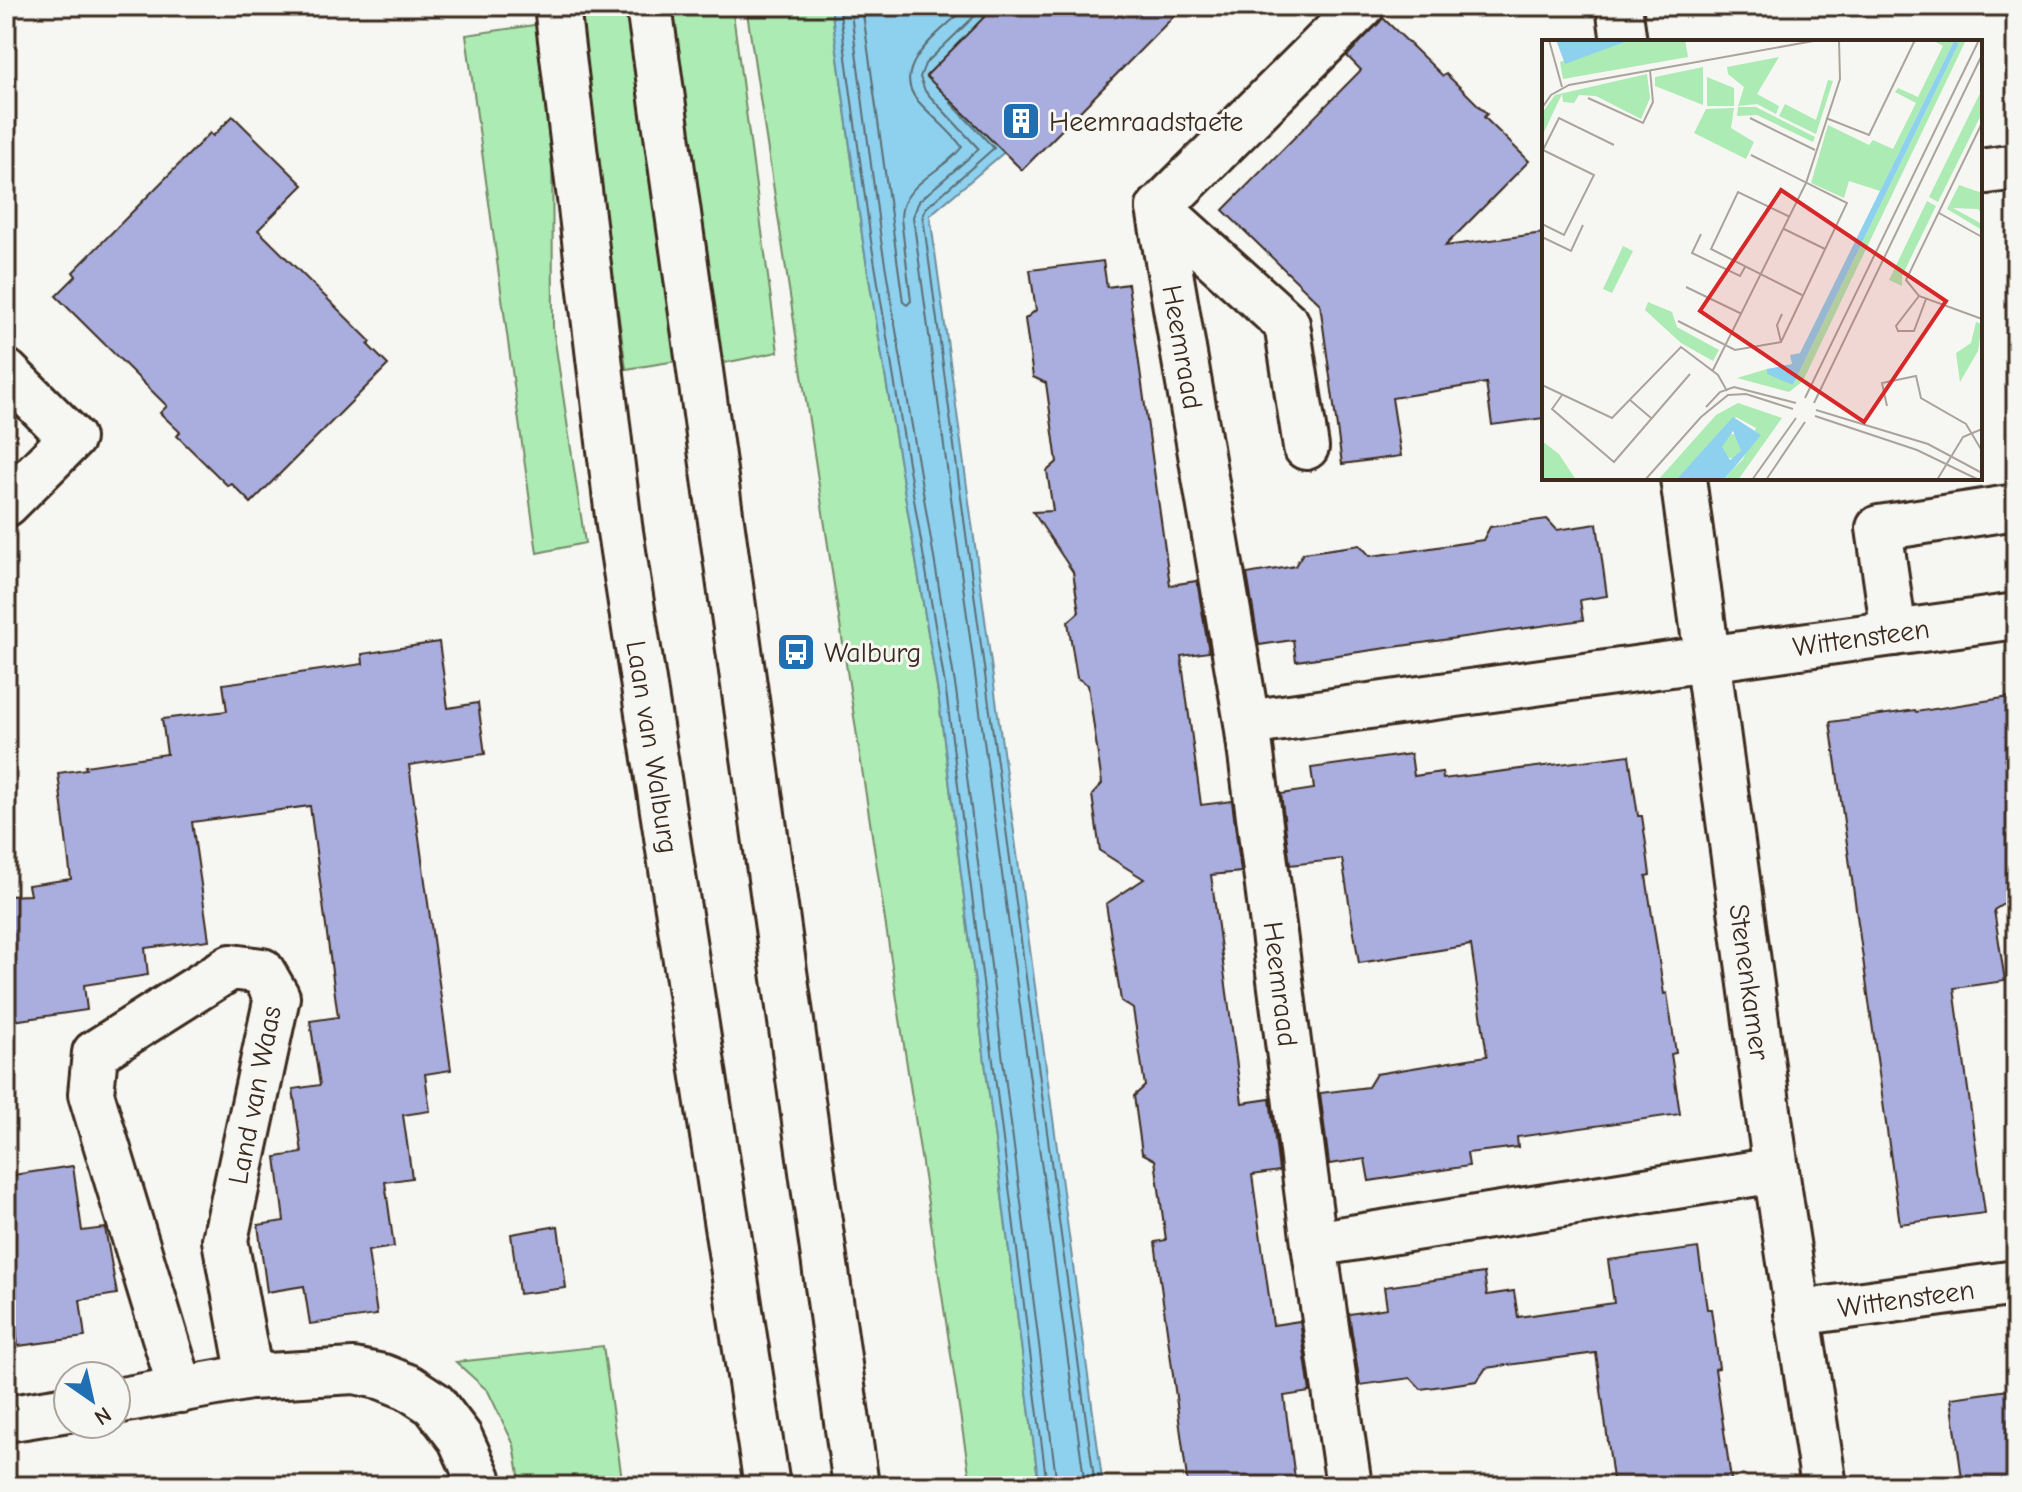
<svg xmlns="http://www.w3.org/2000/svg" width="2022" height="1492" font-family="'Comic Neue',sans-serif">
	<style>
		.green { fill: #acebb3; stroke: #748a68; stroke-width: 2 }
		.water { fill: #8ed1ef; stroke: #6d8e9b; stroke-width: 2 }
		.lines { fill: none; stroke-linecap: round; stroke-linejoin: round }
		.shore { stroke: #5c6d72; stroke-width: 2 }
		.building { fill: #aaaedf; stroke: #3b2a1e; stroke-width: 2 }
		.minor-casing { stroke: #3b2a1e; stroke-width: 50 }
		.secondary-casing { stroke: #3b2a1e; stroke-width: 50 }
		.minor { stroke: #f6f6f2; stroke-width: 44 }
		.secondary { stroke: #f6f6f2; stroke-width: 44 }
		.labels { text-anchor: middle; stroke-width: 6; stroke-linejoin: round; paint-order: stroke }
		.poi-label { font-size: 28px; fill: #3b2a1e; stroke: #f6f6f2; text-anchor: start }
		.street-label { font-size: 28px; fill: #3b2a1e; stroke: #f6f6f2 }
		.inset-road { fill: none; stroke: #aba49d; stroke-width: 2 }
		.view { fill: #d62828; fill-opacity: 0.15; stroke: #d62828; stroke-width: 4 }
		.inset-edge { fill: none; stroke: #3b2a1e; stroke-width: 4 }
	</style>
	<rect width="100%" height="100%" fill="#f6f6f2"/>
	<filter id="ink" filterUnits="userSpaceOnUse"><feTurbulence type="fractalNoise" baseFrequency=".0125" numOctaves="2"/><feDisplacementMap in="SourceGraphic" scale="16" xChannelSelector="R" yChannelSelector="G"/><feConvolveMatrix kernelMatrix="1 2 1 2 8 2 1 2 1" color-interpolation-filters="sRGB"/></filter>
	<g filter="url(#ink)">
		<g class="green">
			<path d="M683 6H732L778 352 719 364 669 8Z"/>
			<path d="M746 6H831L863 242 938 693 1039 1486H971Z"/>
			<path d="M627 11 677 361 626 369 578 18Z"/>
			<path d="M541 24 552 103 553 328 585 543 537 553 466 35Z"/>
			<path d="M603 1346 623 1486H521L514 1445 488 1391 456 1362Z"/>
		</g>
		<path class="water" d="M831 6H1011L1008 149 930 215 1103 1486H1039L938 693 863 242Z"/>
		<g class="lines">
			<g class="shore">
				<path d="M839 6 871 241 946 691 1047 1486"/>
				<path d="M850 6 881 240 956 690 1057 1486"/>
				<path d="M862 6 903 302 907 305 911 301 901 218C901 184 944 171 962 147 950 130 932 117 918 101 887 67 945 28 968 6"/>
				<path d="M985 6 925 64 920 77 925 91 979 149 919 201 913 217 1085 1486"/>
				<path d="M950 102 994 148 926 208 923 217 1095 1486"/>
			</g>
		</g>
		<g class="building">
			<path d="M995 6H1184L1022 170 926 76Z"/>
			<path d="M1383 18 1443 76 1446 74 1466 93 1487 114 1484 117 1529 161 1445 246 1544 233V418L1492 425 1486 383 1392 398 1401 456 1342 464 1320 304 1223 210 1361 70 1347 56Z"/>
			<path d="M233 116 303 185 258 230 371 342 368 345 388 365 251 503 232 484 228 486 177 436 180 432 160 413 167 406 56 296 76 276 73 272 210 133 213 136Z"/>
			<path d="M1103 261 1107 287 1128 284 1170 585 1197 581 1209 652 1181 656 1201 805 1232 801 1241 872 1211 875 1242 1103 1270 1099 1279 1171 1252 1175 1273 1325 1300 1321 1310 1392 1284 1396 1296 1486H1188L1155 1242 1166 1240 1155 1160 1142 1153 1134 1096 1145 1086 1133 1009 1121 1001 1106 904 1144 879 1100 851 1092 795 1102 784 1088 685 1077 678 1068 622 1079 612 1073 572 1033 512 1053 511 1047 471 1057 462 1046 383 1033 377 1025 319 1036 310 1030 270Z"/>
			<path d="M1547 519 1557 530 1597 524 1607 596 1580 600 1583 620 1296 661 1293 640 1259 645 1247 574 1295 566 1303 553 1360 545 1370 556 1411 551 1483 540 1490 527Z"/>
			<path d="M439 642 448 708 478 703 485 754 409 765 451 1070 425 1074 430 1111 403 1115 412 1178 385 1182 394 1247 368 1251 377 1315 310 1324 304 1286 267 1292 258 1225 284 1221 276 1157 302 1153 293 1089 320 1085 310 1021 338 1017 310 806 192 822 209 940 145 948 148 975 84 985 87 1010 6 1022V896L30 895 28 885 71 879 58 773 86 769 85 766 167 754 162 719 227 711 223 684 363 664 362 654Z"/>
			<path d="M2016 696V896L1994 910 2005 981 1954 988 1985 1213 1900 1224 1830 722 1915 710 1916 712Z"/>
			<path d="M1411 754 1414 776 1442 772 1443 779 1629 755 1638 816H1642L1646 844 1650 875 1646 876 1664 994 1667 993 1676 1053 1671 1054 1680 1114 1517 1137 1518 1147 1467 1153 1469 1166 1369 1181 1365 1159 1329 1164 1320 1093 1368 1087 1376 1074 1487 1056 1471 945 1359 963 1342 859 1290 865 1281 794 1314 789 1311 768Z"/>
			<path d="M73 1166 82 1231 105 1228 117 1294 80 1300 85 1337 18 1346 10 1282 6 1283V1176Z"/>
			<path d="M558 1226 566 1288 519 1294 511 1234Z"/>
			<path d="M1698 1248 1707 1309H1711L1715 1337 1719 1368 1715 1369 1732 1486H1614L1596 1353 1486 1368 1477 1381 1421 1389 1411 1378 1360 1385 1349 1314 1387 1308 1384 1287 1484 1273 1487 1295 1514 1291 1518 1317 1614 1303 1608 1260Z"/>
			<path d="M2016 1389V1486H1963L1951 1398Z"/>
		</g>
		<g class="lines">
			<g class="minor-casing">
				<g id="minor">
					<path d="M1619 6 1624 42"/>
					<path d="M1980 172 2016 167"/>
					<path d="M1159 208 1287 324 1306 447"/>
					<path d="M6 372 72 438 6 504"/>
					<path d="M1683 478 1776 1170 1824 1486"/>
					<path d="M1894 633 1879 528 2016 507"/>
					<path d="M1247 723 2016 616"/>
					<path d="M1314 1244 1776 1170"/>
					<path d="M1797 1313 2016 1283"/>
					<path d="M181 1390 91 1094 95 1053 231 967 262 971 277 997 225 1240 250 1377"/>
					<path d="M116 1401 250 1377 354 1371 383 1377 408 1387 434 1404 460 1438 478 1478 479 1486"/>
					<path d="M6 1419 68 1409"/>
					<path d="M1349 1486 1314 1244 1247 723 1159 208 1362 6"/>
				</g>
			</g>
			<g class="secondary-casing">
				<g id="secondary">
					<path d="M557 6 619 525 767 1486"/>
					<path d="M649 6 856 1486"/>
				</g>
			</g>
			<use href="#minor" class="minor"/>
			<use href="#secondary" class="secondary"/>
		</g>
	</g>
	<defs>
		<g id="building-square" transform="scale(2)"><rect x="-9" y="-9" width="18" height="18" rx="4" fill="#1f6fb2" stroke="#f6f6f2"/><path d="M-4-6H4V6H1V3H-1V6H-4ZM-2.5-4.3h1.7v1.8h-1.7ZM.8-4.3h1.7v1.8H.8ZM-2.5-1h1.7V.8h-1.7ZM.8-1h1.7V.8H.8Z" fill="#fff"/></g>
		<g id="bus-square" transform="scale(2)"><rect x="-9" y="-9" width="18" height="18" rx="4" fill="#1f6fb2" stroke="#f6f6f2"/><path d="M-5-6H5V4H4V6H2V4H-2V6H-4V4H-5ZM-3.5-4V0h7V-4ZM-3.5 1.2v1.5H-2V1.2ZM2 1.2v1.5H3.5V1.2Z" fill="#fff"/></g>
	</defs>
	<g fill-rule="evenodd">
		<use href="#building-square" x="1021" y="121"/>
		<use href="#bus-square" x="796" y="652"/>
	</g>
	<g class="labels">
		<g class="poi-label">
			<text x="1049" y="131">Heemraadstaete</text>
			<text x="824" y="662">Walburg</text>
		</g>
		<g class="street-label">
			<text transform="translate(1183 347) rotate(80)" y="10">Heemraad</text>
			<text transform="translate(1861 637) rotate(-8)" y="10">Wittensteen</text>
			<text transform="translate(653 747) rotate(81)" y="10">Laan van Walburg</text>
			<text transform="translate(1750 982) rotate(82)" y="10">Stenenkamer</text>
			<text transform="translate(1281 984) rotate(83)" y="10">Heemraad</text>
			<text transform="translate(254 1095) rotate(-79)" y="10">Land van Waas</text>
			<text transform="translate(1906 1298) rotate(-8)" y="10">Wittensteen</text>
		</g>
	</g>
	<g transform="translate(1542 40)">
		<rect width="440" height="440" fill="#f6f6f2"/>
		<path d="M88 0H143L146 17 21 39 18 22ZM390 0H424L261 341 247 352 195 338 225 329 251 345 417 3 412 1 338 151 307 141 302 158 269 143 286 85 327 105 331 100 351 109 374 63 353 52 356 48 376 57 401 6ZM237 17 215 54 237 66 234 74 215 64 196 66 202 47 186 34 185 27ZM161 27V65L113 46V37ZM105 34 108 58 99 79 54 56 37 55 32 63 21 62 20 54 0 96V73L13 55ZM165 37 192 48V66H165ZM286 40 291 41 274 94 237 76 243 64 274 80ZM440 49V73L396 162 387 157ZM196 67H214L273 97 271 102 215 75 195 76ZM192 68 189 88 212 102 204 119 152 93 164 69ZM417 145 440 153V174L436 169 411 168 440 184V190L405 169ZM385 161 394 166 360 236V246L347 240ZM81 206 91 211 70 253 61 249ZM106 262 130 272 135 287 177 310 171 321 139 303 103 270ZM434 282 440 284 436 311 418 342 414 313 429 303ZM196 363 240 378 196 440H181L201 419 214 388 194 377 134 440H116L174 375ZM177 406a12 12 0 1 1 24 0a12 12 0 1 1-24 0ZM0 401 17 414 34 440H0Z" fill="#acebb3"/>
		<path d="M14 0H88L23 24ZM412 1 417 3 251 345 225 334V329L250 324 248 315 258 313ZM191 377 219 395 192 428 181 440H134ZM191 391 199 411 188 420 180 407Z" fill="#8ed1ef" fill-rule="evenodd"/>
		<path class="inset-road" d="M7 0 20 47M46 58 101 83 111 62 108 30M0 68 9 55 27 45 277 0M208 78 273 110M284 78 327 95 373 0M440 83 364 240 377 256 440 279M0 112 17 78 72 105M397 173 440 197M248 177 196 152 169 209 260 255M0 184 22 195 52 135 1 110M242 189 283 209M159 194 150 213 198 236 203 227M0 197 29 211 41 185M144 247 200 274M377 256 354 286 356 291H372L384 259M136 281 193 310 239 302 305 163 209 115M239 302 235 285 240 274M171 330 264 143 298 39 297 0M0 345 70 378 139 307 176 335 185 351M20 355 10 369 72 422 148 334M263 358 437 0M88 360 109 378M272 363 440 15M345 366 340 343 374 336 379 358 424 384 440 411M164 367 178 352 192 347 254 363M274 370 386 404 440 433M273 376 375 410 437 440M103 440 159 377 186 355 204 354 251 369M210 440 254 378M224 440 263 382M395 440 421 397 440 389"/>
		<path class="view" d="M239 150 404 261 322 382 158 271Z"/>
		<rect width="440" height="440" class="inset-edge"/>
	</g>
	<rect width="2022" height="1492" fill="none" stroke="#f6f6f2" stroke-width="32"/>
	<rect x="16" y="16" width="1990" height="1460" fill="none" stroke="#3b2a1e" stroke-width="3" filter="url(#ink)"/>
	<g transform="translate(92 1400) rotate(146)"><circle r="38" fill="#f6f6f2" stroke="#aba49d" stroke-width="2"/>
	<path d="M0-6L14 30L0 20L-14 30Z" fill="#1f6fb2"/>
	<text y="-12" font-size="22" font-weight="bold" text-anchor="middle" fill="#3b2a1e">N</text>
	</g>
</svg>
